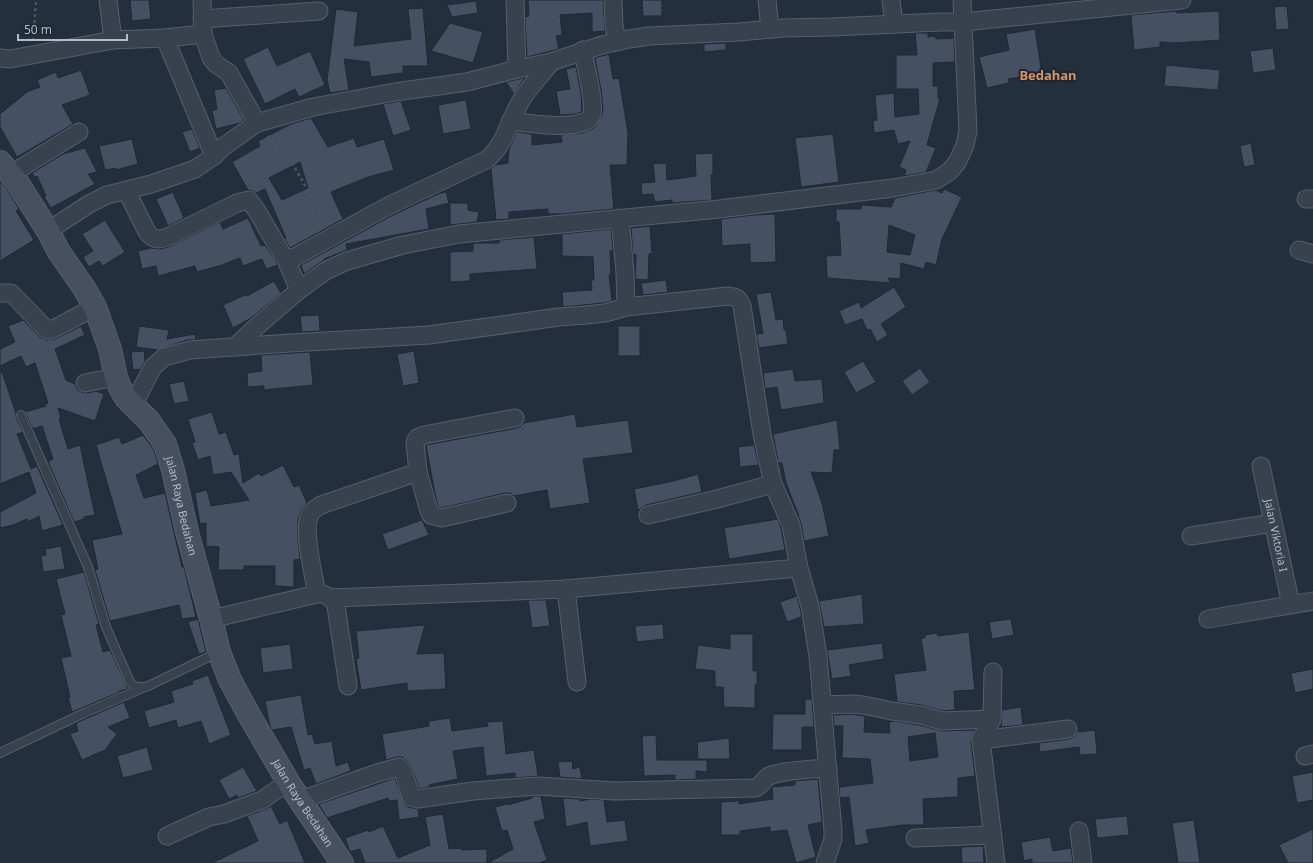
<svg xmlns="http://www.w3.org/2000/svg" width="1313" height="863" font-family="'Noto Sans',sans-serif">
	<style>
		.building { fill: #455162; stroke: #1f2835; fill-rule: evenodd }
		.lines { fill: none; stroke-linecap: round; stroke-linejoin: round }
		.lane-casing { stroke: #565f6c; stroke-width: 10 }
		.street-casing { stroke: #565f6c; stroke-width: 19 }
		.secondary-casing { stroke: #565f6c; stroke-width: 24 }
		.path { stroke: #44595c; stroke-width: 2.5; stroke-dasharray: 3 3; stroke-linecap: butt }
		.lane { stroke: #38414e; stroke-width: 8 }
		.street { stroke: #38414e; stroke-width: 17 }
		.secondary { stroke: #465061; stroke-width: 22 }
		.labels { text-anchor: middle; stroke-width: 4; stroke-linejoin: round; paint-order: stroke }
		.street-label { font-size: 11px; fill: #b4bcc9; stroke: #1d2633 }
		.quarter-label { font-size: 13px; font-weight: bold; fill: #d59563; stroke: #1d2633 }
	</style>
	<rect width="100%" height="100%" fill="#242f3e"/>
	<g class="building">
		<path d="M130 0H149L151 19 132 21Z"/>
		<path d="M528 0H603L605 31 592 32V13L560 15 562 35 556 36 559 49 527 57 525 17 529 16Z"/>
		<path d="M642 0H662V16H643Z"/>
		<path d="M476 1 478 13 452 17 447 5Z"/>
		<path d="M1287 6 1289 29 1276 30 1274 7Z"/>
		<path d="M423 8 428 66H403V73L371 77 369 62 344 59 349 90 330 93 327 80 336 9 358 12 354 46 411 39 408 9Z"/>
		<path d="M1177 11V13L1219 11 1220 40 1175 43 1160 42V47L1134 50 1131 15Z"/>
		<path d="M450 23 483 32 473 63 431 51Z"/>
		<path d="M1035 29 1042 74 1008 79 1009 83 987 88 979 57 1009 50 1006 34Z"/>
		<path d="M915 33H928V37L935 36 936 39 954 38 955 62 933 63V86H938V98H940L927 145 936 148 926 172 904 176 906 170 899 167 910 141 898 144 894 130 874 133 873 121 877 120 875 95 894 93 895 117 919 114 918 89H896V55H917Z"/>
		<path d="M726 43V50L704 52V44Z"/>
		<path d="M268 47 277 66 310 51 325 85 299 97 295 89 265 104 243 59Z"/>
		<path d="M1273 48 1276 70 1253 73 1250 51Z"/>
		<path d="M609 54 613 79 619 78 628 133 627 165H610L614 209 562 214H548V209L509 212V219L496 220 491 169 495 165 508 163 509 149 517 132 532 134V145L562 142 561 135 582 133 592 129 596 126 602 115 603 108 601 90 595 58Z"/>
		<path d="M1166 65 1220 70 1218 90 1164 86Z"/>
		<path d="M576 67 581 94 582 111 577 114 558 115 560 114 556 91 570 89 566 69Z"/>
		<path d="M81 70 90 95 62 105 73 124 17 157 0 127V114L27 92 40 87 37 80 56 72 58 78Z"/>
		<path d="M525 77 514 94 506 82 519 79Z"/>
		<path d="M226 88 244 120 240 123 216 129 212 111 217 109 214 90Z"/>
		<path d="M466 100 471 129 443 134 438 105Z"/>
		<path d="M401 101 411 130 393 136 383 104Z"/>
		<path d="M311 118 328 147 354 138 357 147 384 139 394 170 368 177 331 192 343 219 290 248 284 238H286L265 189 256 193 253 191 248 190 232 162 260 146 258 141 291 124ZM300 162 308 188 282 200 269 178Z"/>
		<path d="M192 129 200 148 190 152 182 132Z"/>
		<path d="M833 134 839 182 801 187 795 138Z"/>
		<path d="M132 139 138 164 116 170V168L105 170 99 146Z"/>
		<path d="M1251 143 1255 165 1244 167 1240 146Z"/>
		<path d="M85 148 97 172 88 174 95 184 51 208 44 197 46 196 37 176 34 177 32 173 63 154Z"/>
		<path d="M713 153V174L711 175 712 200 672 203V200L655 202 653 194 642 195 641 183 655 182 653 164 666 163 667 180 696 176 695 154Z"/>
		<path d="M0 181 7 189 19 209 16 211 34 240 0 261Z"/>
		<path d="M944 189 962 197 942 239 936 265 926 262 924 269 901 263 900 279 888 278 891 283 827 278 826 256 841 255 839 222H836V209H861L862 205 891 207 895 198 935 190 942 193ZM889 225 915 235 910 255 887 252Z"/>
		<path d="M173 192 184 218 168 226 156 199Z"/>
		<path d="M446 192 449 203 426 209 429 229 346 244 347 250 324 259V260L304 274 301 265 393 215 438 194Z"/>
		<path d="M450 203H468V210L479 212 477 222 450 225Z"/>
		<path d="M775 214 776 262 750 263V244L722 246 721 219 753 215Z"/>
		<path d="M248 218 261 246 265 245 278 265 266 269 262 259 243 266 240 258 222 265 197 272 195 266 158 276 156 266 142 269 138 251 151 248 160 249 169 247 220 222 223 229Z"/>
		<path d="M105 220 125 252 103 266 99 261 89 267 83 257 93 251 82 234Z"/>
		<path d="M650 226 652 253 649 254 648 280 635 279 636 254 633 255 631 228Z"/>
		<path d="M611 229 613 250 610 251 611 275H609L612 301 603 303 563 307 562 292 592 290 591 280H594L593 257 562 256V234Z"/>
		<path d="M534 237 537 269 470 274V281L450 282V252L473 251V243H499V240Z"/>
		<path d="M666 280 668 292 643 295 641 283Z"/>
		<path d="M274 281 281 293 251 318 233 328 223 305 247 294V296Z"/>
		<path d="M894 287 906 307 881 324 888 335 877 342 870 329 867 330 862 319 845 325 839 311 859 302 861 308Z"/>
		<path d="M771 292 776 320 783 319 784 330H786L788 344 759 348 756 334 763 333 756 294Z"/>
		<path d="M319 315 320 331 302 332 300 316Z"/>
		<path d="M23 320 40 337 47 340 55 339 81 326 85 335 55 349 66 380 75 384 77 389 81 392 87 393 96 391 104 394 95 421 58 408 61 418 59 419 68 449 80 445 95 515 84 517V519L74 522 48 462 53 459 42 426 33 429 25 412 46 406 45 404 48 403 35 363 26 367 21 356 0 366V349L15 342 8 326Z"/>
		<path d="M139 326 169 330 167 339 195 334 196 340H187L157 350 136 347Z"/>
		<rect x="618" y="326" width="22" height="30"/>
		<path d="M144 351 145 361 141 369 133 370 131 352Z"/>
		<path d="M414 351 419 383 403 386 397 354Z"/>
		<path d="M310 352 313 385 264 390V386L248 387 247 373 262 371 261 355Z"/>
		<path d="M863 361 876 382 856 393 844 372Z"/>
		<path d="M920 368 930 382 912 395 902 381Z"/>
		<path d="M793 369 795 381 822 379 824 403 781 410 777 387 765 389 763 373Z"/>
		<path d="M0 372H2L16 413V417L23 432 17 434 31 469 37 466 63 525 42 531 39 516 28 522 27 519 13 525 0 528V512L36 493 29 472 0 484Z"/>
		<path d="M184 381 189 401 174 404 169 384Z"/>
		<path d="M212 412 219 434 226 432 234 455 239 454 243 483 259 473 261 476 283 465 294 487 299 485 307 503 302 509 298 519V540L300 559 294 560V587L275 586V566H244V570H218L219 547 206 546V523L200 524 195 493 207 490 211 506 249 500 231 472 213 475 210 456 198 460 192 443 195 442 188 419Z"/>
		<path d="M575 414 577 427 628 420 633 453 583 459 590 503 550 509 547 490 514 496 510 493H505L442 508 438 507 435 494 426 445 517 428 521 426 524 423Z"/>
		<path d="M837 420 840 450H834L832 473 811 472 822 503 829 536 804 541 801 523 798 516H799L786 483 782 463H779L778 462 773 434Z"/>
		<path d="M143 435 154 450 158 464 136 475 144 498 165 493 182 567H184L196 617 182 619 179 605 110 621 95 570 98 569 92 540 122 534 96 445 119 437 122 444Z"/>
		<path d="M754 445 759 465 740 467 738 447Z"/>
		<path d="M698 474 702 492 646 505 638 510 634 489 674 481Z"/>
		<path d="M778 519 781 528 785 550 729 559 724 528Z"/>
		<path d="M422 520 429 535 388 550 382 534Z"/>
		<path d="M61 546 65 569 43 572 41 556 46 555 45 549Z"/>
		<path d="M84 572 99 624 96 625 103 652 110 650 128 689 119 691 120 692 72 712 68 697H70L61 658 71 656 61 615 65 614 56 579Z"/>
		<path d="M862 594 864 624 824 627 819 601Z"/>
		<path d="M797 596 800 608 804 629H802L801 617 787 622 780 602Z"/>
		<path d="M528 600H546L550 626 532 628Z"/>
		<path d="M198 619 206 652 199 654 188 622Z"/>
		<path d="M1011 619 1014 635 992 639 989 622Z"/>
		<path d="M663 624 664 639 637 642 635 626Z"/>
		<path d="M425 625 417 654 444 653 446 689 407 691V683L361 690 356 659 359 658 356 631Z"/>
		<path d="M969 632 975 690 954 691 955 710 943 711 922 705 897 702 894 674 926 670 921 638H925V635L937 633 938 636Z"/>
		<path d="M730 634H753V671H757V685H755V708L724 707 723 687H715V671L695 669 698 645 730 649Z"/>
		<path d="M882 643 884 659 849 665 851 676 832 679 827 650Z"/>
		<path d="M290 644 293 669 263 673 260 648Z"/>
		<path d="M1313 669V689L1295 693 1291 673Z"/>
		<path d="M208 675 231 735 209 744 201 721 178 728 176 720 149 728 144 711 174 702 171 691 193 684 192 681Z"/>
		<path d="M301 695 308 735 312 734 315 744 332 741 336 766 348 762 351 771 316 784 310 768 304 770 291 727 272 730 270 726 265 701Z"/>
		<path d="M805 699H812L814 727H802V750H772L773 714H805Z"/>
		<path d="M124 702 130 718 108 727 117 734 105 750 82 760 70 734 78 731 76 723Z"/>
		<path d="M1021 707 1023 725 1001 727 1002 710Z"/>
		<path d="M851 714 865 716 864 732 890 733 889 722 894 721 919 725 942 731 975 730 971 741 975 776 958 778V797L923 799 924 825H903L866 830 869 843 855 846 849 797 840 798 839 787 873 783 870 759 842 758 843 726H834L833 715ZM935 733 938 757 910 761 908 737Z"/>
		<path d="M450 718 452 731 488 726 487 722 503 721 506 754 534 750 538 776 515 778V773L486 776 483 747 453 751 458 779 429 785 430 787 419 789 413 770 406 760 402 757H397L386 760 382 734 429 726V721Z"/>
		<path d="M1095 730 1097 754 1080 755 1079 747 1040 752 1039 743 1069 739 1074 737 1077 732Z"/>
		<path d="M656 735 657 760H707V772L696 771V779L675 780V775L644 776 642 736Z"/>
		<path d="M729 738 730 759H698L697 742Z"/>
		<path d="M147 747 153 770 123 778 117 756Z"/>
		<path d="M572 761 573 769 580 767 582 779 560 777 558 762Z"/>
		<path d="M243 767 257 791 238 798 237 795 229 799 219 780Z"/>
		<path d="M1313 772V800L1297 803 1292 776Z"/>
		<path d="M395 778 404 804 408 807 418 809 419 817 399 820 397 800 389 801 388 798 327 818 321 808 319 804Z"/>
		<path d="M818 779 822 822 808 825 816 857 796 863 787 830 770 832V827L740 831V835H721V802L739 801V804L773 799 772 787 795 785V781Z"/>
		<path d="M532 796H541L545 819 534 822 547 860 539 863H488L513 849 507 830 502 831 495 807 507 804 508 805 532 798Z"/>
		<path d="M563 798 580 799V801L591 799 604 800 607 822 625 820 628 841 590 846 587 822 566 827Z"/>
		<path d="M271 806 280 824 287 820 305 863H212L258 841 247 816 266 809Z"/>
		<path d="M443 814 449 849 461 848 462 850 487 849V863H365L360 849 350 852 345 838 368 830 369 832 383 826 398 858 430 845 425 817Z"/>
		<path d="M1127 816 1129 835 1097 838 1095 819Z"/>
		<path d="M1194 820 1200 863H1178L1172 823Z"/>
		<path d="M1313 829V863H1288L1279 845Z"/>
		<path d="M1050 837 1053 851 1071 848 1073 863H1032V859L1024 861 1021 842Z"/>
		<path d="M983 846 984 863H962L961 847Z"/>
	</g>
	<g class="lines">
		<g class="lane-casing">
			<g id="lane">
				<path d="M21 415 88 567 106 627 130 682 136 687H146L219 652"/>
				<path d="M0 753 82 714 143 688"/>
			</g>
		</g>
		<g class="street-casing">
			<g id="street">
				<path d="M108 0 113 40"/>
				<path d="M202 0 203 34 211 58 216 64 229 73 257 123"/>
				<path d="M515 0 517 69"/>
				<path d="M613 0 614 25 617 42"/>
				<path d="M767 0 770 29"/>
				<path d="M891 0 894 24"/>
				<path d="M202 19 319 11"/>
				<path d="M165 38 214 156"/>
				<path d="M0 58 10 59 32 55 113 40 165 38 203 34"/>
				<path d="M510 121C524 123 589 133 592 114 595 101 585 65 583 50"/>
				<path d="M11 174 79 132"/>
				<path d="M126 190 147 232C154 241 160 240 170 236L237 203 249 200 257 211 282 254 285 257 293 258 388 206 486 160C505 146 510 118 522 99 531 85 542 74 551 62"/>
				<path d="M1306 199H1313"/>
				<path d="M620 218 625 272 626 307"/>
				<path d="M48 231 89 204 107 195 151 184 195 169 214 156 223 147 257 123 313 107 395 92 467 82 517 69 551 62 602 45 629 39 649 36 739 32 783 28 832 27 940 22H963L1182 0"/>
				<path d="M1299 250 1313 254"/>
				<path d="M285 257 299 290"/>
				<path d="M0 293H11L47 330H51L57 327 95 307"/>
				<path d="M235 347 256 327 299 290 327 270 347 261 403 245 459 234 719 209 893 188 936 180 950 171 958 161 965 145 968 131 962 0"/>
				<path d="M85 383 116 377"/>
				<path d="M133 405 153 367 164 357 190 350 290 343 429 335 559 317 586 315 605 313 626 307 728 296C736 297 739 298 742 306L762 434 773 484 791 525 799 568 810 606 818 656 833 831V839L825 863"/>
				<path id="s1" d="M1261 466 1291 605"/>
				<path d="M418 472 429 511 431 515 442 518 507 503"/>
				<path d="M648 515 717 499 773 484"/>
				<path d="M1191 536 1273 523"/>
				<path d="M566 589 577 682"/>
				<path d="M323 594 331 598 336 606 348 686"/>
				<path d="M331 598 566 589 799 568"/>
				<path d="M211 619 317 594C314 576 301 527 311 513 313 510 318 507 321 505L418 472 415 443 417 438 424 435 515 418"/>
				<path d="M1208 619 1313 601"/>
				<path d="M993 672 992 719 981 740 996 863"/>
				<path d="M823 705 851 704 863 705 892 711 921 715 942 721 992 719"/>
				<path d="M981 740 1068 729"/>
				<path d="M1305 756 1313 754"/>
				<path d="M301 800 377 773 399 767 404 773 411 797 418 799 473 791 537 786 615 791 755 788C762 786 763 779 769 776 782 770 813 769 828 768"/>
				<path d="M1079 831 1083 863"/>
				<path d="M167 836 209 817 224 814 262 800 278 789 290 785"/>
				<path d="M915 838 992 835"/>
			</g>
		</g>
		<g class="secondary-casing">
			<g id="secondary">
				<path id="s2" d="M0 162 17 182 48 231 59 252 84 288 95 307 110 349 116 377 120 388 126 398 149 421 165 444 173 470 187 532 211 619 219 652 230 680 249 715 290 785 342 863"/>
			</g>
		</g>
		<g class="path">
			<path d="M33 41 36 0"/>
			<path d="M268 136 291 161 326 222"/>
		</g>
		<use href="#lane" class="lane"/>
		<use href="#street" class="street"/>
		<use href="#secondary" class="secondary"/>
	</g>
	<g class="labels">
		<g class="street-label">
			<text dy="4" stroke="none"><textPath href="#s2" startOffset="395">Jalan Raya Bedahan</textPath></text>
			<text dy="4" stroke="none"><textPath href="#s1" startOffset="71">Jalan Viktoria I</textPath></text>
			<text dy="4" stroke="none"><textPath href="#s2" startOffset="719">Jalan Raya Bedahan</textPath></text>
		</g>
		<g class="quarter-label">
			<text x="1048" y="80">Bedahan</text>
		</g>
	</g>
	<path d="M18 34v6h109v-6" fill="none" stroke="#b4bcc9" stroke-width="2"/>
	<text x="24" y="34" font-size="12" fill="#b4bcc9" stroke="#1d2633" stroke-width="3" paint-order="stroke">50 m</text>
</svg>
